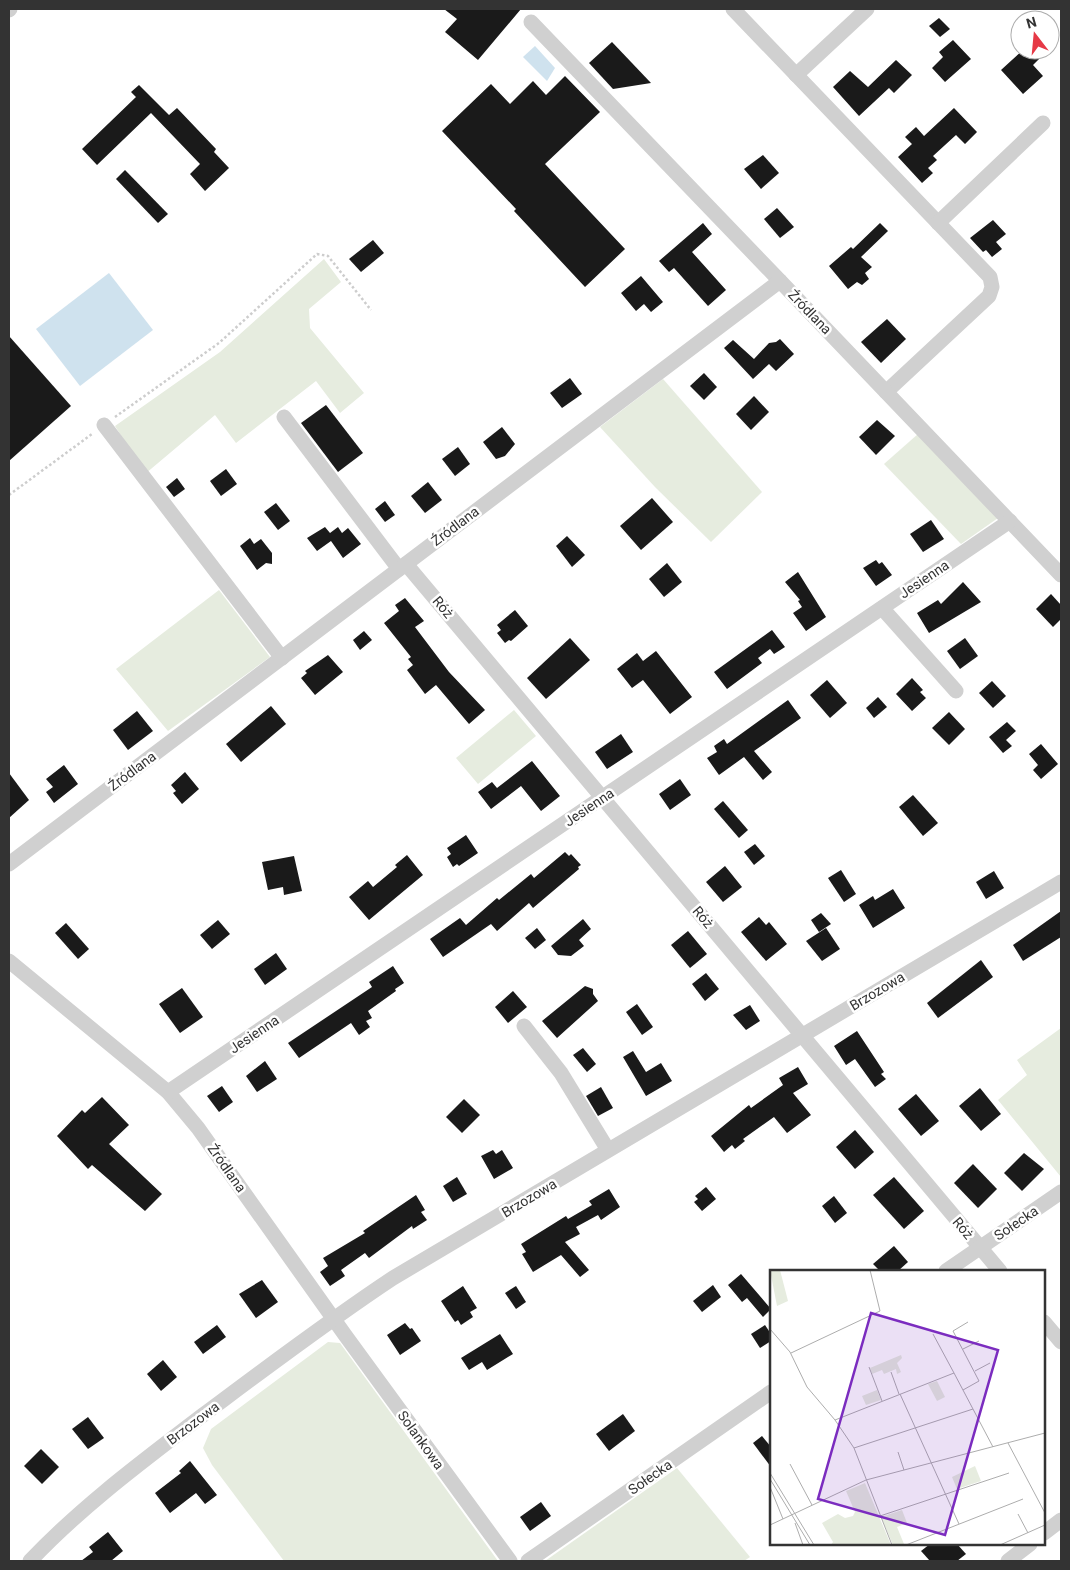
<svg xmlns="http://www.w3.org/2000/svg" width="1070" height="1570" font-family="Roboto,sans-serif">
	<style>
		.green { fill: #e6ecdf }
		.water { fill: #cfe2ee }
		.building { fill: #1a1a1a }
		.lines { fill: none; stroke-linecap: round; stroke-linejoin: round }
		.path { stroke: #cdcdcd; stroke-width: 2.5; stroke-dasharray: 2.5 2.5; stroke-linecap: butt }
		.minor { stroke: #d0d0d0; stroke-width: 15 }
		.labels { text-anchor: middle; stroke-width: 5; stroke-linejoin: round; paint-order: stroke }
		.street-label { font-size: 14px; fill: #333; stroke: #fff }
		.inset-road { fill: none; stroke: #adadad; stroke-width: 1 }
		.view { fill: #7b2cbf; fill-opacity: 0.15; stroke: #7b2cbf; stroke-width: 2.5 }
		.inset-edge { fill: none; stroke: #333; stroke-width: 2.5 }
	</style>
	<rect width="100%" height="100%" fill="#fff"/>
	<g class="green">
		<path d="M324 259 341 282 309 309 310 328 364 393 340 413 316 381 236 443 215 415 145 474 115 426 220 352Z"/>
		<path d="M663 379 762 492 711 542 655 487 600 427Z"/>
		<path d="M918 434 998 518 961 544 884 464Z"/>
		<path d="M219 590 270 657 168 731 116 669Z"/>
		<path d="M514 710 536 736 478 784 456 758Z"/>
		<path d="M1061 1028V1177L998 1100 1027 1075 1017 1060Z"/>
		<path d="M328 1342 340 1343 498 1561H284L212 1465 203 1448 211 1429Z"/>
		<path d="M677 1468 750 1557 744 1561H545Z"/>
	</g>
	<g class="water">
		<path d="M535 46 555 68 547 81 523 57Z"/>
		<path d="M109 273 153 330 80 386 36 329Z"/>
	</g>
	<g class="building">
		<path d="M444 9H521L478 60 445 32 457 19Z"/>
		<path d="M939 18 950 29 940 37 929 26Z"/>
		<path d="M953 40 971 59 945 82 932 68 943 57 939 52Z"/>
		<path d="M612 42 651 83 613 89 589 63Z"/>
		<path d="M1023 50H1032L1040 58 1033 65 1043 76 1023 94 1001 70Z"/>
		<path d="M896 60 912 75 894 93 889 88 859 116 833 87 850 71 868 87Z"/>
		<path d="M565 76 600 112 545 164 625 249 585 287 514 211 516 209 442 131 491 84 510 104 533 81 546 95Z"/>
		<path d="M139 85 169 115 177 108 216 149 214 152 229 168 205 191 190 174 200 164 151 113 97 165 82 149 136 97 131 92Z"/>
		<path d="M954 108 977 132 965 144 956 135 933 156 937 160 928 168 933 173 922 183 898 157 912 144 905 137 916 127 924 136Z"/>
		<path d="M763 155 779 173 761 189 744 169Z"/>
		<path d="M125 170 168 214 158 223 116 179Z"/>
		<path d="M777 208 794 227 780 238 764 219Z"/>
		<path d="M993 220 1006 234 996 242 1002 249 992 257 986 250 983 252 970 238Z"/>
		<path d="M703 223 712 234 692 252 726 290 708 306 674 268 669 272 659 261Z"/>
		<path d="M880 223 888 231 861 257 872 267 865 273 869 279 862 285 857 282 848 289 829 266 851 247 853 249Z"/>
		<path d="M373 240 384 253 361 272 349 259Z"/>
		<path d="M641 276 663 302 651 312 644 304 636 311 621 293Z"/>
		<path d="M887 319 906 339 881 363 861 342Z"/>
		<path d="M9 336 71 406 9 461Z"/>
		<path d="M780 339 794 354 776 371 769 364 753 379 724 348 733 340 754 359 769 343 776 342Z"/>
		<path d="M704 373 717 387 704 400 690 386Z"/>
		<path d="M570 378 582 394 562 408 550 393Z"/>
		<path d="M754 396 769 412 751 430 736 414Z"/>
		<path d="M326 405 363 453 338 472 301 423Z"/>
		<path d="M877 420 895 436 876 455 859 437Z"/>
		<path d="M502 427 515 444 505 456 496 459 483 442Z"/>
		<path d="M458 447 470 464 455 476 442 459Z"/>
		<path d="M226 469 237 484 221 496 210 481Z"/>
		<path d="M177 478 185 489 174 497 166 487Z"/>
		<path d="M428 482 442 500 425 513 411 496Z"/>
		<path d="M652 498 673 522 641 550 620 526Z"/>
		<path d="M385 501 395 515 385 522 375 509Z"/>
		<path d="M276 503 290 521 278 530 264 512Z"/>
		<path d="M931 520 944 539 923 552 910 534Z"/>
		<path d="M325 527 330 533 338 527 342 533 348 528 361 544 343 558 331 541 317 551 307 538Z"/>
		<path d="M567 536 585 555 572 567 556 546Z"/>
		<path d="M250 538 254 544 261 539 272 553V564L266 563 257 570 240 546Z"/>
		<path d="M876 560 879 564 882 562 892 575 876 586 863 568Z"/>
		<path d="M667 563 682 582 664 597 649 579Z"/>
		<path d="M798 572 826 617 806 631 793 613 802 607 798 601 800 600 785 582Z"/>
		<path d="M963 582 981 602 929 633 917 613 938 600 941 604Z"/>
		<path d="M1051 594 1061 605V619L1053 627 1036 609Z"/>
		<path d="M405 598 424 621 415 627 449 672 485 710 469 724 436 685 425 694 407 670 413 665 408 659 411 657 384 623 399 611 395 605Z"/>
		<path d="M515 610 528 626 511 641 509 640 505 643 497 633 501 630 497 625Z"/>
		<path d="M772 630 785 647 774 654 770 649 758 658 762 663 727 689 714 672Z"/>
		<path d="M364 631 372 640 360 650 353 640Z"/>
		<path d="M570 638 590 660 546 699 527 678Z"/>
		<path d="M965 638 978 656 960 669 947 651Z"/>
		<path d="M656 651 692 697 670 714 643 680 632 688 617 669 637 653 643 661Z"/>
		<path d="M328 655 343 672 315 695 301 678 307 673 305 671Z"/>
		<path d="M912 678 923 690 920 692 926 698 912 711 896 694Z"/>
		<path d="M827 680 847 703 830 718 810 695Z"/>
		<path d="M992 681 1006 696 993 708 979 693Z"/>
		<path d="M878 697 887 707 874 718 866 708Z"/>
		<path d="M788 700 801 718 754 751 772 772 763 780 744 757 719 775 707 758 717 752 714 746 724 739 727 744Z"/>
		<path d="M271 706 286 724 241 762 226 744Z"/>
		<path d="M137 711 153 731 128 750 113 730Z"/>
		<path d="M949 712 965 729 949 745 932 728Z"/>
		<path d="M1007 722 1016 731 1006 740 1012 746 1003 753 989 737Z"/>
		<path d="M621 734 633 752 607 769 595 752Z"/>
		<path d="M1041 744 1058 764 1041 779 1033 770 1038 765 1029 754Z"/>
		<path d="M532 761 560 796 541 811 521 786 491 809 478 792 492 782 497 788Z"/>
		<path d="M64 765 78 784 54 803 46 792 53 787 46 779Z"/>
		<path d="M185 772 199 789 182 804 173 793 176 791 171 785Z"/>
		<path d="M9 773 29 800 9 818Z"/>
		<path d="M680 779 691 795 670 810 659 794Z"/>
		<path d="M913 795 938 823 923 836 899 807Z"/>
		<path d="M723 801 748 830 739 838 714 809Z"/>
		<path d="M466 835 478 853 459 866 457 864 453 867 447 857 451 854 447 848Z"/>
		<path d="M755 844 765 856 754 865 744 852Z"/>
		<path d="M565 852 569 856 571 854 581 865 578 867 579 869 533 908 529 903 497 931 491 924 443 957 430 939 460 918 466 925 497 898 499 900 531 874 534 878Z"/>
		<path d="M407 855 423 875 369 920 349 897 368 881 373 887 397 867 395 865Z"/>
		<path d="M294 856 302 891 284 895 283 887 268 890 262 862Z"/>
		<path d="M725 866 742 887 723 902 706 882Z"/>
		<path d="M841 870 856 894 844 902 828 878Z"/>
		<path d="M994 871 1004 888 986 899 976 882Z"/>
		<path d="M893 889 905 908 873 928 859 905 873 896 875 900Z"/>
		<path d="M1061 911V937L1023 961 1013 945Z"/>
		<path d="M821 913 831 924 819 932 811 920Z"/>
		<path d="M759 917 766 925 769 922 787 944 766 961 741 932Z"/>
		<path d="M583 919 591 929 579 940 584 946 571 956 558 955 551 946Z"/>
		<path d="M218 920 230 934 212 949 200 935Z"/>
		<path d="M66 923 89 949 78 959 55 933Z"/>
		<path d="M537 928 546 940 535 949 525 938Z"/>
		<path d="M826 928 840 949 822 961 806 941Z"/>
		<path d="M688 931 707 954 690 968 671 945Z"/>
		<path d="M276 953 287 969 265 985 254 969Z"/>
		<path d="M981 960 993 977 938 1018 927 1003Z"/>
		<path d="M393 966 404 983 395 989 396 991 368 1011 372 1018 366 1021 370 1027 359 1035 351 1023 299 1058 288 1043 372 987 369 982Z"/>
		<path d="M706 973 719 989 705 1001 692 984Z"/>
		<path d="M585 986 593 989V994L598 1001 557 1038 542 1021Z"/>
		<path d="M182 988 203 1017 180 1033 159 1004Z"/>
		<path d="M513 991 527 1007 508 1023 495 1007Z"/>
		<path d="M637 1004 653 1027 642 1035 626 1012Z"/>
		<path d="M750 1005 760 1021 746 1030 733 1015Z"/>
		<path d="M857 1031 884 1072 881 1074 886 1079 875 1087 855 1059 846 1065 834 1046Z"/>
		<path d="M583 1048 596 1064 587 1072 573 1055Z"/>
		<path d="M633 1051 646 1072 661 1063 672 1081 646 1096 623 1057Z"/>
		<path d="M265 1061 277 1079 257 1092 246 1076Z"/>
		<path d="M798 1067 808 1084 793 1093 811 1115 787 1133 774 1117 743 1139 745 1141 735 1149 732 1145 724 1152 711 1136 749 1105 751 1108 783 1085 779 1078Z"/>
		<path d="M222 1086 233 1102 219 1112 207 1096Z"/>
		<path d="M601 1087 613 1108 598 1116 586 1096Z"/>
		<path d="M980 1088 1001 1114 981 1131 959 1106Z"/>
		<path d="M916 1094 939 1121 921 1136 898 1109Z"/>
		<path d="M102 1097 129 1125 109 1144 162 1194 145 1211 92 1165 88 1169 57 1136 82 1110 85 1113Z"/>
		<path d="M464 1099 480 1115 462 1133 446 1117Z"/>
		<path d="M855 1130 874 1152 855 1169 836 1147Z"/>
		<path d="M493 1150 496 1154 502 1150 513 1168 494 1179 481 1156Z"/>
		<path d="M1024 1153 1044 1169 1022 1191 1004 1173Z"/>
		<path d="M973 1164 997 1189 978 1208 954 1183Z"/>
		<path d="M457 1177 467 1194 453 1202 443 1186Z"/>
		<path d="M894 1177 924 1211 904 1229 873 1195Z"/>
		<path d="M706 1187 716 1199 702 1211 694 1202 698 1199 695 1196Z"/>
		<path d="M609 1189 620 1207 601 1220 598 1215 576 1227 580 1234 565 1242 589 1270 580 1277 561 1255 533 1272 522 1254 526 1252 521 1244 566 1216 568 1219 592 1205 589 1201Z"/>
		<path d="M416 1195 425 1210 421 1212 427 1220 413 1229 412 1226 369 1258 365 1253 341 1270 345 1276 330 1286 320 1272 328 1266 323 1258 365 1233 363 1231Z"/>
		<path d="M834 1196 847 1213 835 1223 822 1206Z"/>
		<path d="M894 1246 908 1262 898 1271H880L873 1264Z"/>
		<path d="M741 1274 771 1309 763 1317 747 1298 742 1302 728 1285Z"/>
		<path d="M262 1280 278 1302 256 1318 239 1294Z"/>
		<path d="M713 1285 721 1297 702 1312 693 1301Z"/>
		<path d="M463 1286 477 1308 470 1312 473 1317 461 1325 458 1320 455 1322 441 1301Z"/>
		<path d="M516 1286 526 1302 516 1309 505 1293Z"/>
		<path d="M405 1323 410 1329 412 1328 421 1341 400 1355 387 1335Z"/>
		<path d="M217 1325 226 1337 203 1354 194 1342Z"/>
		<path d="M765 1325 771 1334V1341L760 1348 751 1334Z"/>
		<path d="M500 1334 513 1354 487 1370 482 1362 469 1370 461 1358Z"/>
		<path d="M163 1360 177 1377 161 1391 147 1374Z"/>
		<path d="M623 1414 635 1431 609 1451 596 1434Z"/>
		<path d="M88 1417 104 1438 88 1449 72 1429Z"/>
		<path d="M762 1436 771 1447V1467L753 1443Z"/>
		<path d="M41 1449 59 1467 42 1484 24 1466Z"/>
		<path d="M190 1461 217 1495 205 1504 196 1493 170 1513 155 1493 181 1473 179 1471Z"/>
		<path d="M541 1502 551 1516 530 1531 520 1517Z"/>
		<path d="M108 1532 123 1551 111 1561H81L93 1552 89 1547Z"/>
		<path d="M930 1544H957L966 1554 957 1561H930L921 1551Z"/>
	</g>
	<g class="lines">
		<g class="path">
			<path d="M115 417 219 343 317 254 328 256 371 310"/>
			<path d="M9 495 92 434"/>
		</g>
		<g class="minor">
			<path d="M733 9 990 277 992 287 989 296 886 392"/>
			<path d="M9 10 10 9"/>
			<path d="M531 22 780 281"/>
			<path d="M796 75 867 9"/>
			<path d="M938 223 1043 123"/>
			<path d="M284 417 399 569"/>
			<path d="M104 425 282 658"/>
			<path d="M406 564 1000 1271"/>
			<path d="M882 608 956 691"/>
			<path d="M9 864 780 281 1061 575"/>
			<path d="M9 961 168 1092 198 1128 345 1335 510 1561"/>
			<path d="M524 1026 561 1073 608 1150"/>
			<path d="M168 1092 1010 521"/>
			<path d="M946 1271 1061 1192"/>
			<path d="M1044 1322 1061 1342"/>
			<path d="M1044 1533 1061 1520"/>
			<path d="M30 1561C82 1506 143 1461 203 1415 266 1368 328 1321 393 1278L1061 882"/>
			<path d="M528 1561 771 1392"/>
			<path d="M1008 1561 1030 1544"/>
		</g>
	</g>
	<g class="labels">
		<g class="street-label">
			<text transform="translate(810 312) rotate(46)" y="5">Źródlana</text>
			<text transform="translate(455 526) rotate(-37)" y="5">Źródlana</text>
			<text transform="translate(924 579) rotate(-34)" y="5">Jesienna</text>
			<text transform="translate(443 607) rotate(50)" y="5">Róż</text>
			<text transform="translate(132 771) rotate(-37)" y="5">Źródlana</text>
			<text transform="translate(589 807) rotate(-34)" y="5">Jesienna</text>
			<text transform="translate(703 917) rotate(50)" y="5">Róż</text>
			<text transform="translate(877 991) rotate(-31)" y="5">Brzozowa</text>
			<text transform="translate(254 1034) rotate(-34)" y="5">Jesienna</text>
			<text transform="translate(227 1168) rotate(55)" y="5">Źródlana</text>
			<text transform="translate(529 1198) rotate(-31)" y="5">Brzozowa</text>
			<text transform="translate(1016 1223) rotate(-34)" y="5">Sołecka</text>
			<text transform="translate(963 1228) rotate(50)" y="5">Róż</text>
			<text transform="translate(193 1423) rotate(-37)" y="5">Brzozowa</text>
			<text transform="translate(421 1440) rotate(54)" y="5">Solankowa</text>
			<text transform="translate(650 1477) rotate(-35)" y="5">Sołecka</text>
		</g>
	</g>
	<g transform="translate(770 1270)">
		<rect width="275" height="275" fill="#fff"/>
		<path d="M0 0H10L18 31 7 36ZM131 85 132 88 127 93 131 102 127 104 126 99 114 104 112 100 102 104 100 98ZM167 111 175 127 167 131 158 114ZM107 120 111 130 96 135 92 126ZM205 196 211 211 187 219 182 207ZM95 213 121 275H61L63 272 52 253 68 244 75 248 83 246 85 242 76 221ZM132 240 137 253 127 257 134 274 123 275 111 247Z" fill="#e6ecdf"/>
		<path class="inset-road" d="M0 59 20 82 37 117 65 150M163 64 184 103M193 79 209 71M21 83 110 41 100 0M99 97 112 131M205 101 220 93M121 102 129 124M193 120 209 111 183 61 198 52M130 124 189 254M238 173 275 243M84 178 203 139M128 182 134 200M20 194 42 235M0 203 44 275M0 209 40 275M0 217 13 249M248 244 258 263M110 246 239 203M25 253 33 275M0 255 96 210 275 163M122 275 84 178 65 150 184 103 223 177M136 275 253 229M230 275 275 255"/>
		<path class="view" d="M101 43 228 80 175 265 48 229Z"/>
		<rect width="275" height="275" class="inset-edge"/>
	</g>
	<rect width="1070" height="1570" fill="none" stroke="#333333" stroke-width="20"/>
	<g transform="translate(1035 35) rotate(344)"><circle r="24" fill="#ffffff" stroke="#adadad"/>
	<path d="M0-4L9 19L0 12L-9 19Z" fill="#e63946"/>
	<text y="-8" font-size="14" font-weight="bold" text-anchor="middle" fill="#333333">N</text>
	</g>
</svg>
